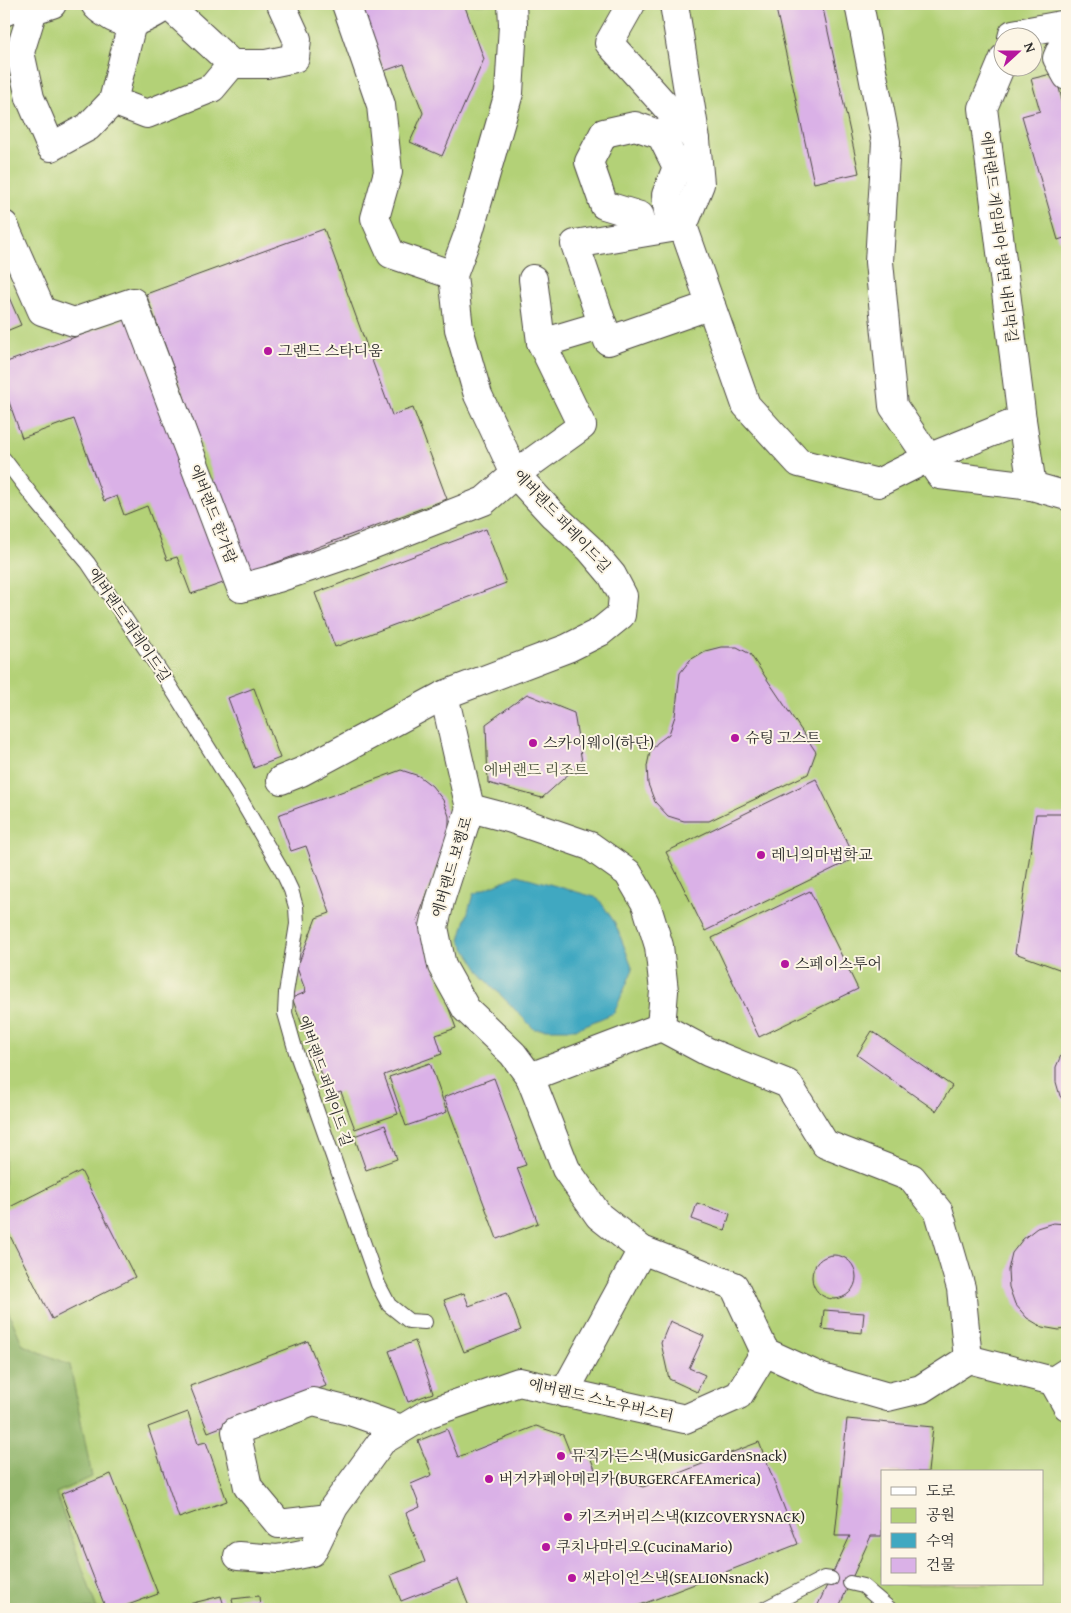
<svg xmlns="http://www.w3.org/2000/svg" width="1071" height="1613" font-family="'Gentium Book Plus','Noto Serif KR',serif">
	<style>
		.green { fill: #b3d177; stroke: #6f7e51; fill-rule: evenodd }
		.forest { fill: #8eb368; stroke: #5c6f4a }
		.water { fill: #40a8c1; stroke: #366a76 }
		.building { fill: #dab1e7 }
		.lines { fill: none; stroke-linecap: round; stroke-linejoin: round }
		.lane-casing { stroke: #494541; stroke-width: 16 }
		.street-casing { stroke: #494541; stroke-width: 30 }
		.lane { stroke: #fff; stroke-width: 14 }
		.street { stroke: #fff; stroke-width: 28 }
		.poi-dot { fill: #b5179e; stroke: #fcf5e5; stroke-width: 2 }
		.labels { text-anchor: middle; stroke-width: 4; stroke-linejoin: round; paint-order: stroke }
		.street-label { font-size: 15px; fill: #2b2b2b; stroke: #fcf5e5 }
		.poi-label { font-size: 15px; fill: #2b2b2b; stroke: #fcf5e5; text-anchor: start }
		.park-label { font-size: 15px; fill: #4d543e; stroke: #fcf5e5 }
	</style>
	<rect width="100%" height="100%" fill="#fcf5e5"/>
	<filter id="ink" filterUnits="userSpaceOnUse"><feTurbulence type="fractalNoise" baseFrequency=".02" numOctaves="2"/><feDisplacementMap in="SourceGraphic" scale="10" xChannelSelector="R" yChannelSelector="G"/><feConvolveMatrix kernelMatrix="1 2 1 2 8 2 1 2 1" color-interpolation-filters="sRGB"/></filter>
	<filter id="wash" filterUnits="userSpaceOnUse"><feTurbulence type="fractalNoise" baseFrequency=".0096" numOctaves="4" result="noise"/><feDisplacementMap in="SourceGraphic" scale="20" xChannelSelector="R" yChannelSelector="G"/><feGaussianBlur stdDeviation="1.12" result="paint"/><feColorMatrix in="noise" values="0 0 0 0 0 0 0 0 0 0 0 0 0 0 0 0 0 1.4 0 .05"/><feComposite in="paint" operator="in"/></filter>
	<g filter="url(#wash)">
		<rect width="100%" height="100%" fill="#f3dbbb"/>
		<path class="green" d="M4 4H1067V1609H4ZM1004 38H1034V68H1004ZM882 1472H1042V1584H882Z"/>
		<path class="forest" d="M4 1302 23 1345 70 1365 92 1477 56 1493 97 1609H4Z"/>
		<path class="water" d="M518 875 598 898 615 923 633 969 614 1013 576 1029H534L484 978 460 940 473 894Z"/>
		<g id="blocks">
			<g class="building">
				<path d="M359 4H464L484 59 442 156 410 142 423 113 404 64 384 71Z"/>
				<path d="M775 4H822L859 173 814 183Z"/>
				<path d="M1055 73 1067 118V237L1058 240 1022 116 1040 111 1031 79Z"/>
				<path d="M324 229 392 415 413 408 447 499 240 576 205 485 215 480 146 294Z"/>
				<path d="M5 288 21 325 4 332V289Z"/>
				<path d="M130 317 226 582 191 594 177 557 167 560 147 506 124 515 117 496 104 501 74 419 22 438 4 388V363Z"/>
				<path d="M486 529 506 583 335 647 315 593Z"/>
				<path d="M721 647H737L750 654 816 752 808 774 709 821H684L668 816 655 802 648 784 647 766 650 752 657 743 669 734 675 716 680 673 690 660 705 651Z"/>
				<path d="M254 688 280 758 254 768 228 698Z"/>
				<path d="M527 694 574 713 582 762 542 798 488 783 486 724Z"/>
				<path d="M401 770 419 776 432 786 443 800 449 816V835L417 921 456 1028 436 1035 442 1054 384 1075 398 1114 355 1129 341 1092 329 1096 292 998 306 992 297 968 316 918 330 913 306 846 291 851 278 815Z"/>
				<path d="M816 779 855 858 705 931 666 852Z"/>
				<path d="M1036 814H1067V972L1015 953Z"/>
				<path d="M810 891 858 989 759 1037 712 938Z"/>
				<path d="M872 1031 952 1086 936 1111 857 1055Z"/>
				<path d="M1067 1046V1105L1060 1096 1056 1082V1067L1062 1053Z"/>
				<path d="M430 1063 447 1112 406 1126 389 1077Z"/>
				<path d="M494 1078 526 1165 517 1168 538 1223 497 1239 444 1097Z"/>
				<path d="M385 1125 397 1159 366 1170 354 1136Z"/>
				<path d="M81 1171 135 1277 52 1319 4 1224V1210Z"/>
				<path d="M697 1203 730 1214 725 1231 692 1219Z"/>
				<path d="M1053 1223 1067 1224V1329L1059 1330 1042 1327 1027 1318 1015 1304 1009 1287 1008 1270 1012 1253 1023 1239 1037 1228Z"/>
				<circle cx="834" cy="1277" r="22"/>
				<path d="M507 1292 521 1330 464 1352 444 1300 464 1293 469 1306Z"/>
				<path d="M824 1310 864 1313 862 1333 822 1329Z"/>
				<path d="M670 1321 704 1336 689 1368 705 1375 697 1392 669 1379 661 1343Z"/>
				<path d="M308 1341 326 1386 208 1432 190 1386Z"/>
				<path d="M415 1341 433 1393 408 1402 389 1351Z"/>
				<path d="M188 1412 198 1444 206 1442 227 1501 179 1518 148 1427Z"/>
				<path d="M847 1419 933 1427 928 1472H882V1536H871L838 1609H816L850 1536H835Z"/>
				<path d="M536 1426 563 1435 571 1455 587 1449 596 1472 643 1487 759 1442 798 1544 630 1609H470L458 1579 401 1601 391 1575 425 1562 406 1513 420 1507 411 1484 432 1475 418 1441 447 1429 458 1457Z"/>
				<path d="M111 1474 158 1594 117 1609H106L61 1494Z"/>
				<path d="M221 1596 225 1609H169Z"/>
				<path d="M259 1596 260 1609H234L232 1599Z"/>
			</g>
		</g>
	</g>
	<g filter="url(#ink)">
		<use href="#blocks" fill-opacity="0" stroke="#494541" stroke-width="1"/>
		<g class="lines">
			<g class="lane-casing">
				<g id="lane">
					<path d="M4 459 36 501 88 563 165 678 241 800 282 871 291 890 296 907 297 924 286 993 285 1013 296 1052 378 1284 389 1305 409 1321 425 1322"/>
					<path d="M850 1583 863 1586 890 1609"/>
					<path d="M764 1609 824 1578 831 1579"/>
				</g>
			</g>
			<g class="street-casing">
				<g id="street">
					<path d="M52 4 33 10 20 52 30 98 51 147 88 127 113 101 147 114 212 88 232 64"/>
					<path d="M95 4C98 9 102 11 107 14 130 31 147 18 168 5"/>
					<path d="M346 4 381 105 388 172 375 218 391 254 453 275"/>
					<path d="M631 4 609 43 696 140"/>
					<path d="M674 4 696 140 700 184 683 226 746 405 799 463 878 483 928 458 1022 420"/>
					<path d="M859 4 886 142 879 262 893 406 940 475 1032 486"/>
					<path d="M168 5 232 64H266L295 58 297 39 281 4"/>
					<path d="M4 12 20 5 33 10"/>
					<path d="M1067 35 1057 58 1067 76"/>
					<path d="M1012 38 1013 34 1067 24"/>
					<path d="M1004 58 983 108 1022 420 1032 486 1067 496"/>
					<path d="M113 101 132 23"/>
					<path d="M640 216 604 205 589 162 604 133 635 126 661 135 677 167 666 195 670 228"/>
					<path d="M4 225 42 311 74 322 133 302 241 588 278 578 346 555 484 501 515 474 582 426 541 342"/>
					<path d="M683 226 575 244 608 341 711 305"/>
					<path d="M533 279 541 342 556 339 603 325"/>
					<path d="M444 695 470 808 440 901 434 927 442 966 466 1009 513 1054 530 1077 566 1169 599 1216 642 1250 734 1286 765 1352"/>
					<path d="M281 780 301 772 444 695 568 648 600 632 621 615 623 596 612 575 590 549 553 515 515 474 478 395 459 329 453 275 469 232 509 93 513 25 512 4"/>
					<path d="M530 1077 661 1027"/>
					<path d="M968 1359 1053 1381 1067 1372"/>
					<path d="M1053 1381 1067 1406"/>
					<path d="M564 1393 642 1250"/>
					<path d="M329 1518 279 1524 248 1487 236 1431 313 1402 353 1412 401 1429"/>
					<path d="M238 1556 278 1559 312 1552 334 1507 382 1441 427 1414 519 1382 685 1419 739 1395 765 1352 822 1378 888 1397 921 1389 968 1359 961 1288 939 1212 912 1178 825 1144 788 1084 708 1052 661 1027 664 991 659 946 646 904 628 873 590 846 512 819 470 808"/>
				</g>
			</g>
			<use href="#lane" class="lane"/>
			<use href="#street" class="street"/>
		</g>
	</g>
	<g class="poi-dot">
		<circle cx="268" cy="351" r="5"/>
		<circle cx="735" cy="738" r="5"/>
		<circle cx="533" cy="743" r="5"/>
		<circle cx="761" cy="855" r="5"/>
		<circle cx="785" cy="964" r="5"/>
		<circle cx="561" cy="1456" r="5"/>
		<circle cx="489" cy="1479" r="5"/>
		<circle cx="568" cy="1517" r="5"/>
		<circle cx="546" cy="1547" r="5"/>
		<circle cx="572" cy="1578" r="5"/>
	</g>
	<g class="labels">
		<g class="street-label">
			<text transform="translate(999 237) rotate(83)" y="5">에버랜드 게임피아 방면 내리막길</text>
			<text transform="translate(213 514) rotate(69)" y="5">에버랜드 한가람</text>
			<text transform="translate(562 521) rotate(47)" y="5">에버랜드 퍼레이드길</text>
			<text transform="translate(129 625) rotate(56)" y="5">에버랜드 퍼레이드길</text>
			<text transform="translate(452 867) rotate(-73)" y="5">에버랜드 보행로</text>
			<text transform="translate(325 1081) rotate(71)" y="5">에버랜드 퍼레이드 길</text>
			<text transform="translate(601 1400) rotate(13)" y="5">에버랜드 스노우버스터</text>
		</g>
		<g class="poi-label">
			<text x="278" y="356">그랜드 스타디움</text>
			<text x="745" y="743">슈팅 고스트</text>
			<text x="543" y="748">스카이웨이(하단)</text>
			<text x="771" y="860">레니의마법학교</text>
			<text x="795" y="969">스페이스투어</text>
			<text x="571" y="1461">뮤직가든스낵(MusicGardenSnack)</text>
			<text x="499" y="1484">버거카페아메리카(BURGERCAFEAmerica)</text>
			<text x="578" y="1522">키즈커버리스낵(KIZCOVERYSNACK)</text>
			<text x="556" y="1552">쿠치나마리오(CucinaMario)</text>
			<text x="582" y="1583">씨라이언스낵(SEALIONsnack)</text>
		</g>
		<g class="park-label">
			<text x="536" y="775">에버랜드 리조트</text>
		</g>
	</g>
	<rect width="1071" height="1613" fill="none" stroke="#fcf5e5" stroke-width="20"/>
	<rect x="881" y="1470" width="162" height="115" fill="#fcf5e5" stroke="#a8a49b"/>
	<rect x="891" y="1487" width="25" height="8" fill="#ffffff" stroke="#a8a49b"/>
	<text x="926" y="1496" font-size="15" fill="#2b2b2b">도로</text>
	<rect x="891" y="1508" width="25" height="15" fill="#b3d177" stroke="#a8a49b"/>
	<text x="926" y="1520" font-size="15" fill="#2b2b2b">공원</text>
	<rect x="891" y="1533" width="25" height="15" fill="#40a8c1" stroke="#a8a49b"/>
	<text x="926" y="1546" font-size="15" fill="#2b2b2b">수역</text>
	<rect x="891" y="1558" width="25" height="15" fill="#dab1e7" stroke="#a8a49b"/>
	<text x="926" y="1570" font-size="15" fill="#2b2b2b">건물</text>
	<g transform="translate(1018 52) rotate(69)"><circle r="24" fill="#fcf5e5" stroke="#a8a49b"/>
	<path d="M0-4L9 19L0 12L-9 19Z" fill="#b5179e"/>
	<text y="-8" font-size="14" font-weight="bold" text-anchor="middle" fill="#2b2b2b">N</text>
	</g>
</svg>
